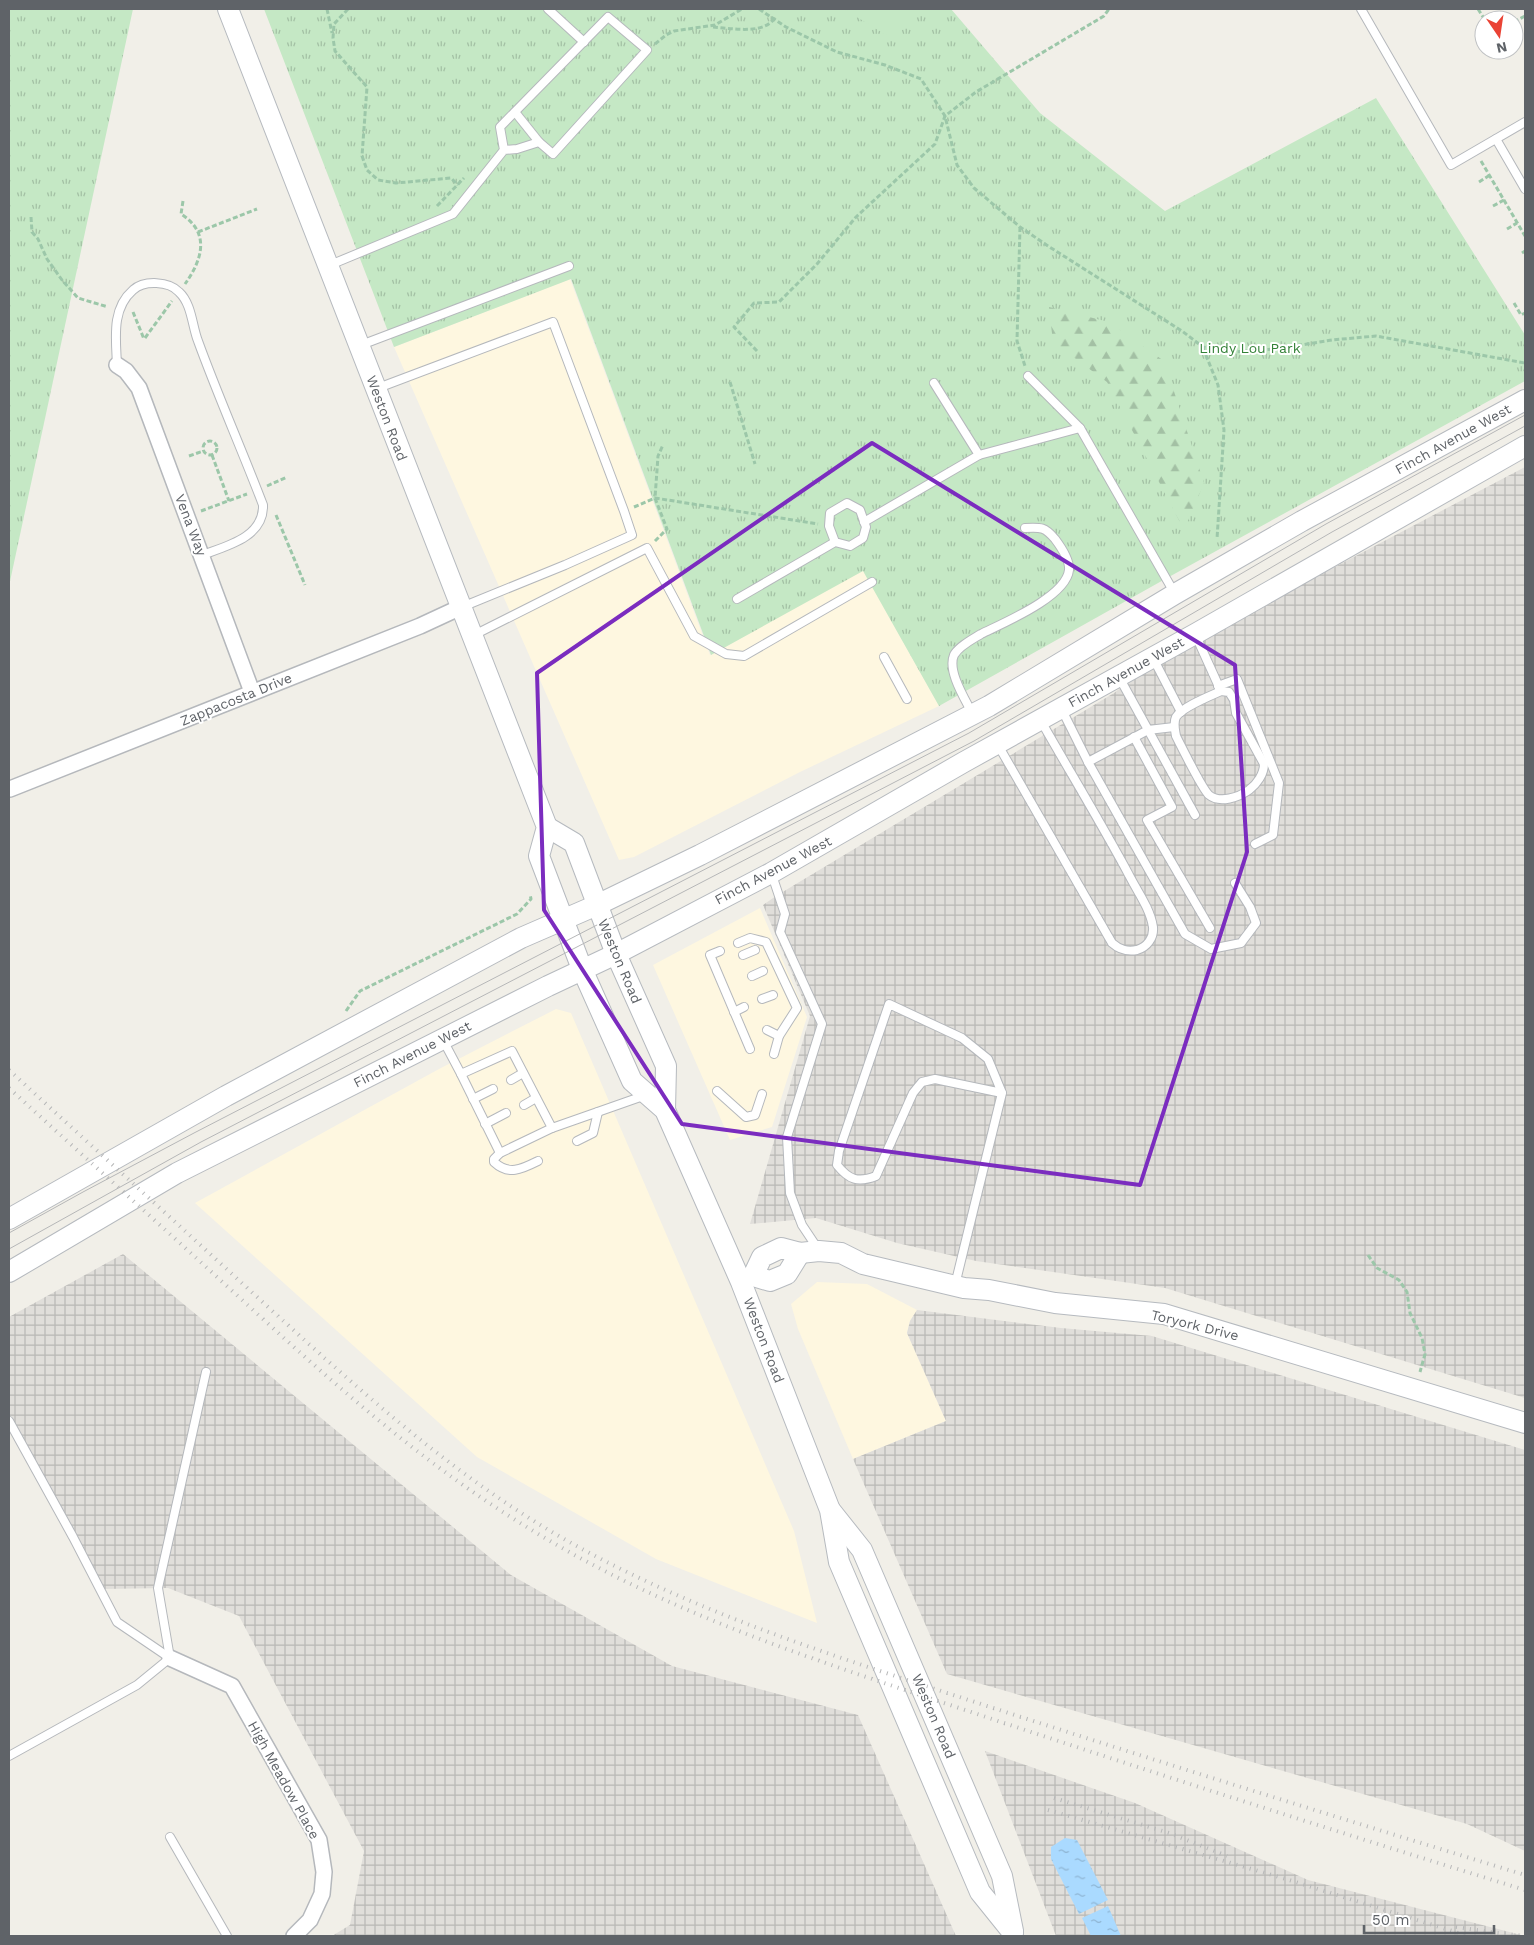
<svg xmlns="http://www.w3.org/2000/svg" width="1534" height="1945" font-family="'Work Sans',sans-serif">
	<style>
		.commercial { fill: #fef7e0 }
		.industrial { fill: url(#industrial-grid) }
		.grass { fill: url(#grass-tufts) }
		.forest { fill: url(#forest-firs) }
		.pitch { fill: #c5e8c5 }
		.water { fill: url(#water-ripples) }
		.lines { fill: none; stroke-linecap: round; stroke-linejoin: round }
		.lane-casing { stroke: #b5b8bc; stroke-width: 10 }
		.street-casing { stroke: #b5b8bc; stroke-width: 18 }
		.secondary-casing { stroke: #b6babf; stroke-width: 22 }
		.path { stroke: #9cc7a9; stroke-width: 3; stroke-dasharray: 5 2.5; stroke-linecap: butt }
		.lane { stroke: #fff; stroke-width: 8 }
		.street { stroke: #fff; stroke-width: 15 }
		.secondary { stroke: #fff; stroke-width: 20 }
		.tram { stroke: #b6b7b8; stroke-width: 1 }
		.rail { stroke: #b6b7b8; stroke-width: 4; stroke-dasharray: 1 6; stroke-linecap: butt }
		.marked { fill: none; stroke: #7b2cbf; stroke-width: 4; stroke-linejoin: round }
		.labels { text-anchor: middle; stroke-width: 4; stroke-linejoin: round; paint-order: stroke }
		.park-label { font-size: 14px; fill: #348238; stroke: #fff }
		.street-label { font-size: 14px; fill: #5f6368; stroke: #fff }
	</style>
	<defs>
		<pattern id="industrial-grid" width="8" height="8" patternUnits="userSpaceOnUse" patternTransform="scale(1.25)"><rect width="8" height="8" fill="#e0deda"/><path d="M0 4h8M4 0v8" fill="none" stroke="#b9b8b5"/></pattern>
		<pattern id="grass-tufts" width="24" height="20" patternUnits="userSpaceOnUse" patternTransform="scale(1.25)"><rect width="24" height="20" fill="#c5e8c5"/><path d="M3 7l-1-3M5 7V3M7 7l1-3M15 17l-1-3M17 17v-4M19 17l1-3" fill="none" stroke="#a3c0a4"/></pattern>
		<pattern id="forest-firs" width="22" height="20" patternUnits="userSpaceOnUse" patternTransform="scale(1.25)"><rect width="22" height="20" fill="#c5e8c5"/><path d="M5 1l3.5 6h-7zM16 11l3.5 6h-7z" fill="#a3c0a4"/></pattern>
		<pattern id="water-ripples" width="26" height="14" patternUnits="userSpaceOnUse" patternTransform="scale(1.25)"><rect width="26" height="14" fill="#aadaff"/><path d="M2 4q2-2 4 0t4 0M15 11q2-2 4 0t4 0" fill="none" stroke="#8eb4d2"/></pattern>
	</defs>
	<rect width="100%" height="100%" fill="#f1efe8"/>
	<g class="commercial">
		<path d="M570 279 710 655 863 570 939 706 800 772 634 857 619 860 394 347Z"/>
		<path d="M760 908 807 1017 772 1127 730 1140 653 965Z"/>
		<path d="M556 1009 571 1013 794 1531 817 1623 656 1559 477 1457 195 1203 439 1069Z"/>
		<path d="M817 1282 867 1284 917 1310 910 1321 907 1333 946 1421 853 1459 798 1329 791 1304Z"/>
	</g>
	<g class="industrial">
		<path d="M1525 467V1398L1165 1288 976 1261 897 1243 816 1218 750 1224 810 1016 763 905 776 896 1114 693 1152 663Z"/>
		<path d="M123 1254 511 1575 672 1666 858 1715 956 1936H332L350 1925 364 1851 239 1616 168 1588 102 1589 9 1421V1317Z"/>
		<path d="M917 1310 1061 1328 1152 1336 1525 1450V1851L1467 1824 947 1674 853 1459 946 1421 907 1333 910 1321Z"/>
		<path d="M985 1751 1135 1803 1308 1880 1525 1936H1056Z"/>
	</g>
	<g class="grass">
		<path d="M9 9H133L9 586Z"/>
		<path d="M264 9H951L1040 113 1165 211 1376 98 1525 335V381L1167 578 939 706 863 571 711 655 571 279 394 347Z"/>
	</g>
	<path class="forest" d="M1049 307 1109 322 1164 361 1204 483 1184 530 1107 382 1053 342Z"/>
	<path class="pitch" d="M844 9H907L886 35Z"/>
	<g class="water">
		<path d="M1065 1838 1077 1840 1108 1900 1079 1914 1051 1859V1847Z"/>
		<path d="M1108 1906 1121 1936H1091L1082 1918Z"/>
	</g>
	<g class="lines">
		<g class="lane-casing">
			<g id="lane">
				<path d="M548 9 584 42"/>
				<path d="M1361 9 1451 165 1525 122"/>
				<path d="M515 112 539 142"/>
				<path d="M1496 139 1525 189"/>
				<path d="M330 265 453 214 504 150 517 149 539 142 553 154 647 50 608 17 500 127 504 150"/>
				<path d="M361 345 569 266"/>
				<path d="M117 365C116 339 111 309 133 290 144 280 169 281 179 292 192 304 192 326 198 341 218 396 242 450 263 505 264 537 227 546 202 555"/>
				<path d="M1028 376 1080 428"/>
				<path d="M934 383 979 455 1080 428 1175 594"/>
				<path d="M378 388 553 322 624 511 632 535 565 565 462 607"/>
				<path d="M864 522 979 455"/>
				<path d="M737 599 835 542 850 546 863 538 866 527 860 510 847 503 830 513 829 526 835 542"/>
				<path d="M474 635 647 548 694 636 726 654 744 656 872 582"/>
				<path d="M1196 636 1220 689"/>
				<path d="M884 657 907 699"/>
				<path d="M1153 658 1181 712"/>
				<path d="M1119 677 1195 815"/>
				<path d="M1218 686 1237 679 1279 783 1273 835 1255 844"/>
				<path d="M1221 691 1229 692 1234 700 1236 713 1264 764C1264 774 1257 784 1249 790 1239 797 1220 804 1209 795 1203 790 1181 746 1176 736 1175 730 1173 723 1176 717 1182 707 1210 696 1221 691Z"/>
				<path d="M1062 710 1088 762 1185 934 1211 949 1241 943 1256 923 1250 907 1235 883"/>
				<path d="M972 713C965 699 947 671 954 655 959 646 973 639 981 634 1003 623 1066 597 1069 570 1070 560 1061 547 1055 539 1045 527 1041 527 1025 528"/>
				<path d="M1134 737 1172 807 1147 820 1210 928"/>
				<path d="M998 745 1112 943C1120 950 1127 952 1137 950 1147 947 1154 938 1153 927 1150 908 1137 891 1129 875 1101 823 1070 772 1041 721"/>
				<path d="M1088 762 1148 730 1174 727"/>
				<path d="M772 875 785 914 780 932 822 1024 787 1137 790 1193 802 1225 818 1249"/>
				<path d="M738 943 750 938 766 942 797 1008 779 1036 774 1054"/>
				<path d="M720 951 710 955 750 1049"/>
				<path d="M743 955 755 950"/>
				<path d="M752 976 763 971"/>
				<path d="M762 999 773 995"/>
				<path d="M734 1012 744 1007"/>
				<path d="M767 1030 779 1036"/>
				<path d="M443 1040 461 1074 512 1051 552 1128 646 1095"/>
				<path d="M461 1074 500 1153"/>
				<path d="M511 1080 523 1073"/>
				<path d="M717 1091 746 1117 755 1115 762 1094"/>
				<path d="M473 1099 493 1089"/>
				<path d="M524 1105 536 1098"/>
				<path d="M485 1124 506 1113"/>
				<path d="M577 1141 593 1133 598 1112"/>
				<path d="M538 1161C522 1169 509 1176 494 1162V1159L500 1153 552 1128"/>
				<path d="M955 1285 1002 1093 935 1079 922 1082 913 1093 876 1176C858 1183 849 1180 837 1165L839 1151 889 1004 962 1038 988 1059 1002 1093"/>
				<path d="M9 1421 73 1537 117 1622 170 1658"/>
				<path d="M170 1658 158 1588 206 1372"/>
				<path d="M9 1756 137 1685 170 1658"/>
				<path d="M170 1837 227 1936"/>
			</g>
		</g>
		<g class="street-casing">
			<g id="street">
				<path d="M117 365 126 371 139 388 252 692"/>
				<path d="M10 789 420 626 461 607"/>
				<path d="M170 1658 232 1686 319 1840 324 1872 322 1894 310 1920 294 1936"/>
			</g>
		</g>
		<g class="secondary-casing">
			<g id="secondary">
				<path d="M228 9 547 827 539 856 582 969 632 1081 665 1110 741 1282 830 1510 839 1562 980 1892 1013 1933"/>
				<path d="M547 827 574 843 616 954 666 1066 665 1110"/>
				<path d="M9 1219 226 1096 521 938 597 905 700 855 989 706 1175 594 1302 521 1525 400"/>
				<path d="M9 1272 177 1173 548 986 616 954 771 873 964 762 1195 634 1525 446"/>
				<path d="M753 1276 762 1257 781 1248 800 1253 819 1251 841 1253 863 1264 964 1288 989 1290 1055 1303 1164 1314 1525 1423"/>
				<path d="M753 1276 770 1281 787 1274 800 1253"/>
				<path d="M831 1511 862 1550 1002 1876 1013 1931"/>
			</g>
		</g>
		<g class="path">
			<path d="M327 9 332 33"/>
			<path d="M348 9 334 24 333 38 335 51 367 87 362 156 367 170 378 180 396 183 451 178 458 185"/>
			<path d="M759 9 786 27 837 52 885 65 921 79 945 116 957 165 974 188 1020 227 1048 246 1182 331 1203 347 1233 352 1276 349 1332 340 1376 336 1525 363"/>
			<path d="M1478 9 1485 20"/>
			<path d="M1514 22 1525 16"/>
			<path d="M713 27C730 28 762 35 774 19"/>
			<path d="M655 44 666 35 674 31 715 25 742 9"/>
			<path d="M1481 47 1484 40"/>
			<path d="M1481 161 1525 236"/>
			<path d="M1479 182 1490 175"/>
			<path d="M183 201 181 214C211 233 202 260 185 284"/>
			<path d="M437 206 464 178"/>
			<path d="M1493 206 1504 200"/>
			<path d="M31 217 32 232 38 239 47 259 62 280 78 298 108 307"/>
			<path d="M1020 227 1017 341 1025 366"/>
			<path d="M1507 229 1517 223"/>
			<path d="M198 232 257 209"/>
			<path d="M1522 253 1525 251"/>
			<path d="M1514 303 1521 315 1525 313"/>
			<path d="M133 312 144 339"/>
			<path d="M145 338 172 301"/>
			<path d="M1203 348 1218 385 1224 430 1217 539"/>
			<path d="M757 351 734 327 754 303 779 302 817 264 856 217 935 144 945 116 976 92 1104 16 1109 9"/>
			<path d="M730 382 755 464"/>
			<circle cx="210" cy="448" r="7"/>
			<path d="M212 455 229 501"/>
			<path d="M189 456 203 451"/>
			<path d="M267 486 287 477"/>
			<path d="M634 507 655 498 818 524"/>
			<path d="M201 511 247 494"/>
			<path d="M276 515 305 585"/>
			<path d="M655 541 667 529 655 498 658 456 663 445"/>
			<path d="M346 1011 360 991 517 914 531 899 530 894"/>
			<path d="M1368 1255 1377 1268 1399 1280 1407 1292 1410 1313 1422 1338 1425 1354 1420 1372"/>
		</g>
		<use href="#lane" class="lane"/>
		<use href="#street" class="street"/>
		<use href="#secondary" class="secondary"/>
		<g class="tram">
			<path d="M9 1233 83 1192 194 1133 969 733 1326 524 1525 415"/>
			<path d="M9 1249 201 1142 974 741 1332 532 1525 426"/>
		</g>
		<g class="rail">
			<path d="M9 1070C95 1149 182 1228 268 1307 355 1386 442 1465 542 1526 678 1608 831 1655 981 1704 1162 1763 1343 1819 1525 1875"/>
			<path d="M9 1088C82 1155 156 1221 229 1288 324 1375 419 1462 530 1529 673 1617 825 1663 983 1716 1163 1776 1344 1834 1525 1890"/>
			<path d="M1054 1798 1169 1833 1227 1856"/>
			<path d="M1048 1810 1286 1879 1468 1936"/>
			<path d="M1456 1927 1497 1933 1525 1936"/>
		</g>
	</g>
	<path class="marked" d="M872 443 1235 665 1247 852 1140 1185 682 1124 544 910 537 673Z"/>
	<g class="labels">
		<g class="park-label">
			<text x="1250" y="353">Lindy Lou Park</text>
		</g>
		<g class="street-label">
			<text transform="translate(387 418) rotate(69)" y="5">Weston Road</text>
			<text transform="translate(1453 439) rotate(-29)" y="5">Finch Avenue West</text>
			<text transform="translate(191 525) rotate(69)" y="5">Vena Way</text>
			<text transform="translate(1126 672) rotate(-29)" y="5">Finch Avenue West</text>
			<text transform="translate(236 699) rotate(-22)" y="5">Zappacosta Drive</text>
			<text transform="translate(773 870) rotate(-28)" y="5">Finch Avenue West</text>
			<text transform="translate(620 961) rotate(67)" y="5">Weston Road</text>
			<text transform="translate(412 1054) rotate(-27)" y="5">Finch Avenue West</text>
			<text transform="translate(1195 1325) rotate(14)" y="5">Toryork Drive</text>
			<text transform="translate(764 1340) rotate(69)" y="5">Weston Road</text>
			<text transform="translate(934 1716) rotate(67)" y="5">Weston Road</text>
			<text transform="translate(284 1780) rotate(61)" y="5">High Meadow Place</text>
		</g>
	</g>
	<rect width="1534" height="1945" fill="none" stroke="#5f6368" stroke-width="20"/>
	<g transform="translate(1499 35) rotate(167)"><circle r="24" fill="#ffffff" stroke="#bfc1c3"/>
	<path d="M0-4L9 19L0 12L-9 19Z" fill="#ea4335"/>
	<text y="-8" font-size="14" font-weight="bold" text-anchor="middle" fill="#5f6368">N</text>
	</g>
	<path d="M1364 1925v8h130v-8" fill="none" stroke="#5f6368" stroke-width="2.5"/>
	<text x="1372" y="1925" font-size="15" fill="#5f6368" stroke="#ffffff" stroke-width="4" paint-order="stroke">50 m</text>
</svg>
